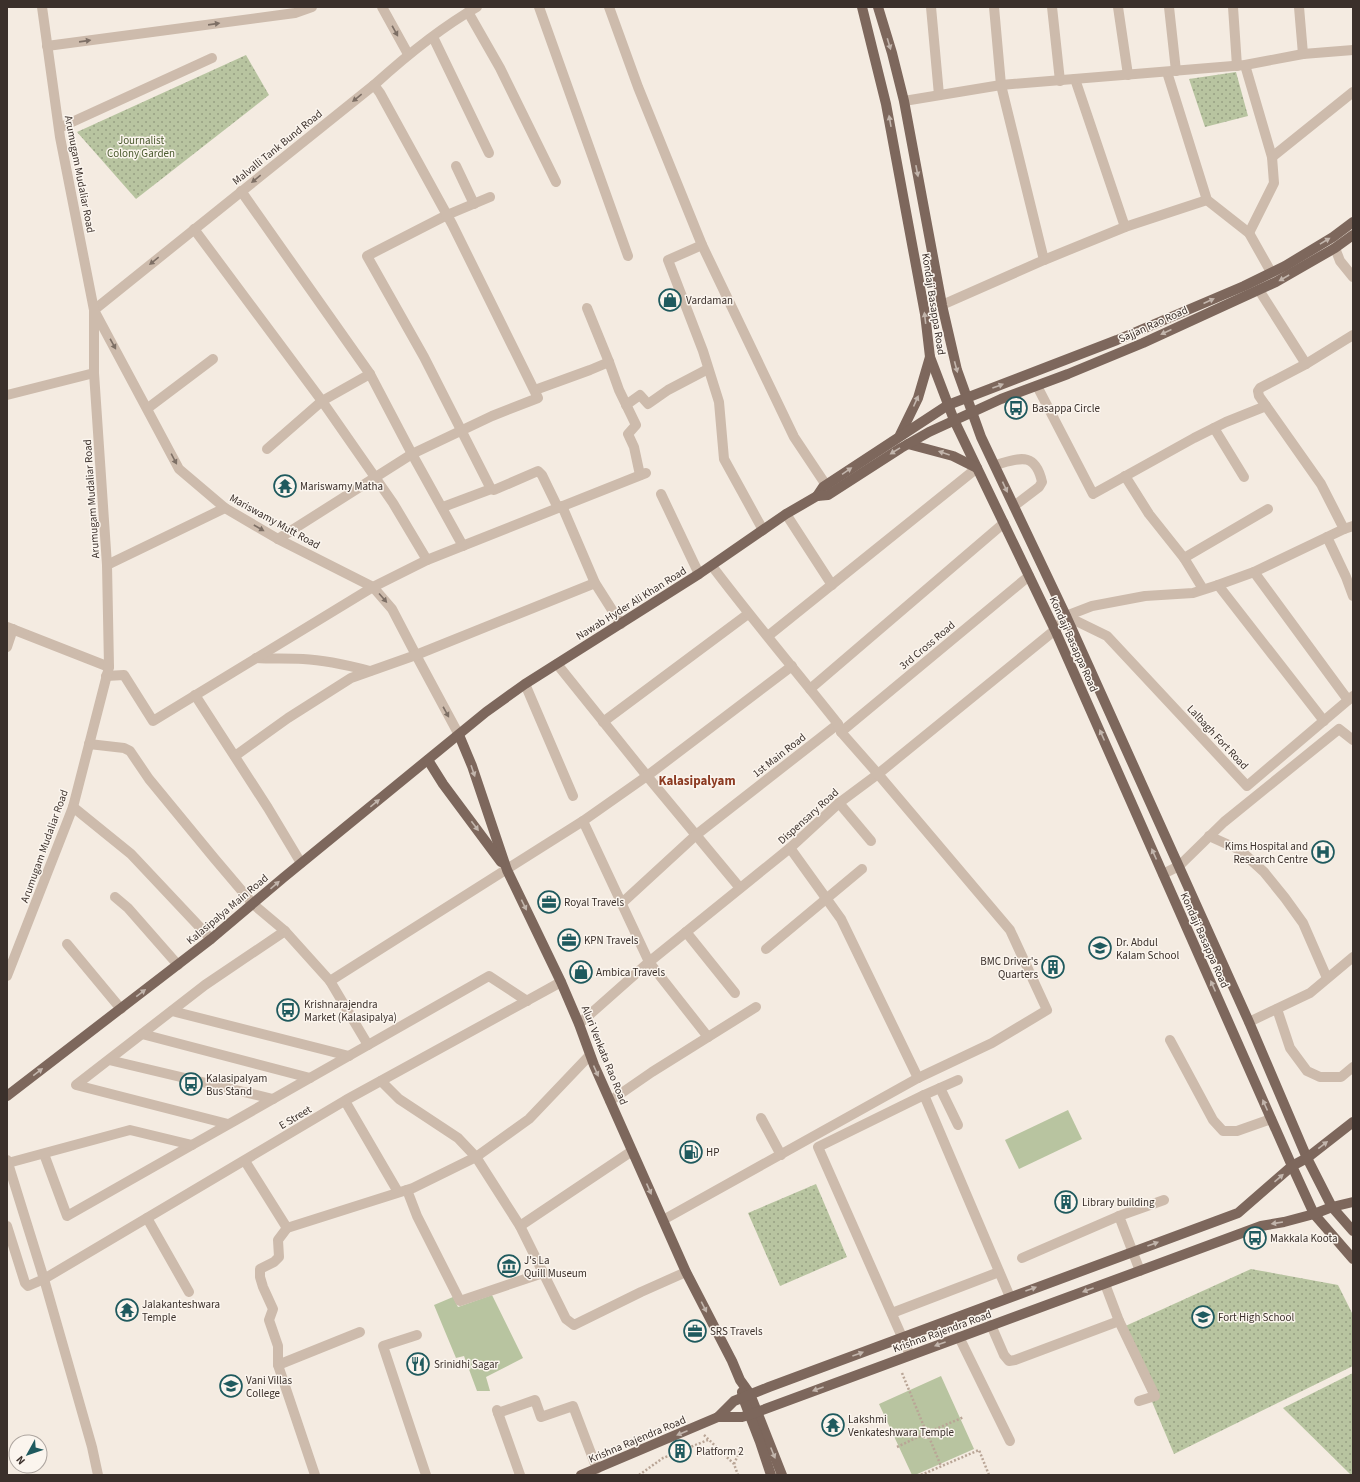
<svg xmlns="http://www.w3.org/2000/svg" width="1360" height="1482" font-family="'Source Sans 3',sans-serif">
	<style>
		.grass { fill: #b8c4a0; fill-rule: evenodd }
		.park { fill: url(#park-dots) }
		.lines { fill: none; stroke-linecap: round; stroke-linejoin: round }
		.path { stroke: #b9a596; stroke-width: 2.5; stroke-dasharray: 2 2; stroke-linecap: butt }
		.minor { stroke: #cdbbac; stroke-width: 10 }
		.major { stroke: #7d675c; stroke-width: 10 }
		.oneway { fill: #7d6f65 }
		.oneway2 { fill: #c2b5ac }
		.labels { text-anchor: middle; stroke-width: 3; stroke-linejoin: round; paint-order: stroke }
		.park-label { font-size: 11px; fill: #4a5a2e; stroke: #fbf5ee }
		.street-label { font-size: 11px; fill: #3b302b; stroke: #fbf5ee }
		.poi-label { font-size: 11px; fill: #3b302b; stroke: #fbf5ee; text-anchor: start }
		.quarter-label { font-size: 13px; font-weight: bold; fill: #8c3b22; stroke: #fbf5ee }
	</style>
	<defs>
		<pattern id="park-dots" width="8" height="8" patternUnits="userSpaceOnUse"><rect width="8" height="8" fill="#b8c4a0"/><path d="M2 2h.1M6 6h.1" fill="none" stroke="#97a083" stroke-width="1.8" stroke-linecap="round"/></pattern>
	</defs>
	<rect width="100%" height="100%" fill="#f4ebe1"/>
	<g class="grass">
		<path d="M1068 1110 1082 1139 1019 1169 1005 1140Z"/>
		<path d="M492 1295 523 1358 486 1377 490 1391H477L464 1356 456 1358 434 1305 453 1297 458 1307Z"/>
		<path d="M941 1376 974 1449 915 1475H912L879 1404ZM925 1427 930 1428 932 1431V1436L930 1438 924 1439 920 1435 921 1430Z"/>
	</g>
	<g class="park">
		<path d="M246 55 269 95 136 199 77 132Z"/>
		<path d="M1236 72 1248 116 1205 127 1189 79Z"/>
		<path d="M816 1184 847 1257 780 1286 748 1213Z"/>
		<path d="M1251 1269 1338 1285 1353 1315V1366L1174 1454 1121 1328Z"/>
		<path d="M1353 1373V1475H1351L1283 1408Z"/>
	</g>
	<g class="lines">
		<g class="path">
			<path d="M902 1373 925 1429"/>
			<circle cx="926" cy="1433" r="4.5"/>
			<path d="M931 1431 964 1417"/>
			<path d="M704 1435 734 1464 738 1475"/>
			<path d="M929 1437 941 1466"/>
			<path d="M897 1447 922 1435"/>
			<path d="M734 1464 742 1446"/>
			<path d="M639 1475 663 1458 708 1440"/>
			<path d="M921 1475 979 1450 989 1475"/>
		</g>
		<g class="minor">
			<path d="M382 7 408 54"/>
			<path d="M539 7 628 256"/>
			<path d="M609 7 638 87 702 245 794 437 826 485"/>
			<path d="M931 7 939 95"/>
			<path d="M994 7 1001 85 1044 260 1125 227 1207 200"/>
			<path d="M1052 7 1060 81"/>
			<path d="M1118 7 1128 75"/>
			<path d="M1169 7 1176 71"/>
			<path d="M1233 7 1237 66"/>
			<path d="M1299 7 1303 54"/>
			<path d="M468 12 500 68 556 182"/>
			<path d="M433 37 489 153"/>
			<path d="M47 46 295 13 312 7"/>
			<path d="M1245 65 1272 157 1274 183 1249 233"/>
			<path d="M1167 72 1207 200 1249 233 1271 272"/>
			<path d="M1075 79 1125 227"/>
			<path d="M904 101 1001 85 1245 65 1303 54 1353 50"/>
			<path d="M59 128 212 58"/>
			<path d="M1272 157 1353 92"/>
			<path d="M456 166 474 204"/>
			<path d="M241 191 370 374 412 454 463 546"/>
			<path d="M490 197 447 215 367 256 424 357 491 489 494 490 538 471 542 475 558 508"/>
			<path d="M194 229 322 401 393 503 427 560"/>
			<path d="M702 245 668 260 703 351 719 402 724 459 763 530"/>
			<path d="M1335 248 1340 261 1353 277"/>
			<path d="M1259 290 1306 364"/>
			<path d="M942 305 1044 260"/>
			<path d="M587 308 609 362"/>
			<path d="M94 310 374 85C406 56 440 28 477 7"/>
			<path d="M95 312 179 469 225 508 278 539 373 587 392 609 416 655 459 735"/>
			<path d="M1037 386 1093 494 1194 438 1226 422 1266 406"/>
			<path d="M535 390 590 370 609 362 619 390 636 425 628 434 634 447 640 475"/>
			<path d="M7 395 94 373"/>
			<path d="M626 405 640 395 648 404 668 390 708 369"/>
			<path d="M148 408 213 359"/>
			<path d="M1214 428 1244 477"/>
			<path d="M267 449 322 401 370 374"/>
			<path d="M995 465C1018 459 1035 450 1042 482L1039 487 1014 506"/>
			<path d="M1125 476 1149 514 1184 558 1203 589"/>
			<path d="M661 494 699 574"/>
			<path d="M562 506 595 583 621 624"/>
			<path d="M443 507 491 489"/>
			<path d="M786 514 832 585"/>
			<path d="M1344 529 1321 484 1266 406 1259 396 1258 391 1260 388 1306 364 1353 335"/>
			<path d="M1327 537 1346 577 1353 596"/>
			<path d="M278 539 412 454 492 416 538 398 452 224 380 93 374 85"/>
			<path d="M1184 558 1268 509"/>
			<path d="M107 565 225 508"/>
			<path d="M1254 572 1348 700"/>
			<path d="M1218 585 1324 721"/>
			<path d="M1066 616 1107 636 1247 786 1353 696"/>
			<path d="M7 627 109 667"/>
			<path d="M768 636 977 468"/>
			<path d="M7 647 13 629"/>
			<path d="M256 658C272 659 287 658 303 659 326 660 347 665 370 671"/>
			<path d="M557 664 647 776 740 888"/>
			<path d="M106 676 124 675 153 721 373 587 427 560 646 473"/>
			<path d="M525 684 573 796"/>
			<path d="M810 689 1004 523"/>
			<path d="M195 695 268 808 301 863"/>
			<path d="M603 722 748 614"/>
			<path d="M841 732 1029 576"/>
			<path d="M89 744 124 748 130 751 149 779 214 858 253 904 285 931"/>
			<path d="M235 756 288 718 351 678 416 655 595 583"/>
			<path d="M839 803 871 841"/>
			<path d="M73 807 131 854 211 939"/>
			<path d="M583 821 649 962 708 1037"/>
			<path d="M1209 836 1240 850 1264 872 1285 898 1303 923 1327 978"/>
			<path d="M790 848 841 919 918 1078"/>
			<path d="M1163 874 1179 866 1224 822 1339 729 1353 740"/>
			<path d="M115 897 128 908 178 965"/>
			<path d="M622 903 696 835 838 724"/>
			<path d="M686 932 735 993"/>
			<path d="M67 944 121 1009"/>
			<path d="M766 949 862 869"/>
			<path d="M7 976 73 807 109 667 107 565 94 373V310L60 137 42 7"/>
			<path d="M330 981 583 821 647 776 792 666"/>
			<path d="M1277 1009 1290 1048 1307 1071 1320 1077H1341L1353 1067"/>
			<path d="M172 1011 349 1056"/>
			<path d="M1249 1022 1310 993 1353 957"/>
			<path d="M579 1024 649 962 790 848 839 803 878 774 1055 630 1066 616 1092 606 1145 596 1193 593 1218 585 1254 572 1344 529 1353 526"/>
			<path d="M142 1034 310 1078"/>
			<path d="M1170 1040 1213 1120 1223 1131H1237L1271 1119"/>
			<path d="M368 1045 489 976 527 1001"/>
			<path d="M590 1055 529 1119 476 1157 520 1226 566 1319 574 1325 641 1292 686 1272"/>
			<path d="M109 1060 273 1099"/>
			<path d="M940 1088 958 1125"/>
			<path d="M924 1095 958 1080"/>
			<path d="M345 1101 398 1192"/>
			<path d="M610 1101 652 1072 756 1007"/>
			<path d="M761 1118 781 1155"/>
			<path d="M44 1154 67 1216 192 1145"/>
			<path d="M7 1160 44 1279 92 1447 98 1475"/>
			<path d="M245 1161 287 1228 413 1188 476 1157 458 1138 399 1099 381 1081"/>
			<path d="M8 1163 130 1130 192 1145 368 1045 330 981 285 931 205 985 76 1085 228 1124"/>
			<path d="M407 1190 417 1216 460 1301 543 1273"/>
			<path d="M147 1218 189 1292"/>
			<path d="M663 1220 918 1078 992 1043 1047 1010 1010 930 878 774 841 732 838 724C796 671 752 619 712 566"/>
			<path d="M7 1226 25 1283 28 1286 44 1279 346 1100 561 982"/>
			<path d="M520 1226 632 1151"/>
			<path d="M287 1228 278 1240 279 1257 274 1262 260 1269V1277L263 1287 273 1309 269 1320 278 1346V1365L315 1475"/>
			<path d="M1022 1258 1119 1216"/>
			<path d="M1140 1271 1119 1216 1164 1200"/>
			<path d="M1105 1284 1119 1321 1155 1396 1139 1401"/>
			<path d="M892 1313 999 1272"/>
			<path d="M991 1325 1004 1355 1009 1361 1015 1360 1119 1321"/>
			<path d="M417 1335 383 1346 426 1475"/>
			<path d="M959 1337 1010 1441"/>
			<path d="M910 1355 818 1147 924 1095 1010 1297"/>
			<path d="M278 1365 360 1332"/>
			<path d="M497 1410 520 1475"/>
			<path d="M498 1413 535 1400 541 1417 573 1406 597 1469"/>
		</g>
		<g class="major">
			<path d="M862 7 886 104 925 314 930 357 954 420 1055 630 1292 1166 1314 1214 1353 1259"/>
			<path d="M878 7 892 53 904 101 942 305 957 370 981 437 1066 616 1249 1022 1307 1158 1332 1207 1353 1231"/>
			<path d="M900 435 918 398 930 357"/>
			<path d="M908 444 953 456 977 468"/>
			<path d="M817 496 823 487 948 405 1117 340 1244 286 1285 266 1333 237 1353 222"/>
			<path d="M459 735 472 766 507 870 561 982 579 1024 594 1065 686 1272 732 1361 740 1380 750 1394 782 1475"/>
			<path d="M428 760 443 784 501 862"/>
			<path d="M7 1096 211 939 283 878 486 712 525 684 699 574 786 514 817 496 828 495 901 448 929 432 1001 399 1068 374 1143 343 1276 282 1335 248 1353 235"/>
			<path d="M742 1392 743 1398 760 1442 771 1475"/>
			<path d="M718 1417 734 1401 769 1387 1238 1213 1292 1166 1307 1158 1353 1122"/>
			<path d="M581 1475 718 1417H742L749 1415 1261 1226 1284 1222 1314 1214 1332 1207 1353 1202"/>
		</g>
	</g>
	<defs><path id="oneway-solid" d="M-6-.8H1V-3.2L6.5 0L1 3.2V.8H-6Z"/></defs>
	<g class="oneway">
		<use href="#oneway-solid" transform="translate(214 24) rotate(-8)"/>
		<use href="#oneway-solid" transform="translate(395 31) rotate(61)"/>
		<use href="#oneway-solid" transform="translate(85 41) rotate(-8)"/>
		<use href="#oneway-solid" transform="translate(357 98) rotate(141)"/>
		<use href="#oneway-solid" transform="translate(256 179) rotate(141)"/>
		<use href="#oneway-solid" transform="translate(154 261) rotate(141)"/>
		<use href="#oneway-solid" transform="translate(113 344) rotate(61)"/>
		<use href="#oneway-solid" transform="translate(174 459) rotate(62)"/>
		<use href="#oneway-solid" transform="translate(259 528) rotate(30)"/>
		<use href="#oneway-solid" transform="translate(383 598) rotate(49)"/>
		<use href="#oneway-solid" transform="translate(446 712) rotate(61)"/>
	</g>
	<g class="oneway2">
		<use href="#oneway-solid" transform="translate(889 44) rotate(73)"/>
		<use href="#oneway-solid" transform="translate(890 121) rotate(-100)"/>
		<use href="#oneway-solid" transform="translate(917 171) rotate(79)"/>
		<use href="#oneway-solid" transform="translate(1325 241) rotate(-31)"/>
		<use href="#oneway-solid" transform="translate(1284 278) rotate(150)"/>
		<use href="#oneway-solid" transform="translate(1209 301) rotate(-24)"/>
		<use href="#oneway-solid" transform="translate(925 318) rotate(-97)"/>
		<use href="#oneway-solid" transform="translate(1166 332) rotate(155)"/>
		<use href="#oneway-solid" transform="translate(956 367) rotate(75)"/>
		<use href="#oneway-solid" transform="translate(998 386) rotate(-20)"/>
		<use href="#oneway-solid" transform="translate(916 401) rotate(-66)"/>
		<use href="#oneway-solid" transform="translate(895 451) rotate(148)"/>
		<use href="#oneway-solid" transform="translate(944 453) rotate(-161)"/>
		<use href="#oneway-solid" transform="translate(847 471) rotate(-34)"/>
		<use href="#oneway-solid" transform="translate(1005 487) rotate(65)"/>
		<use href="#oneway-solid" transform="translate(1102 735) rotate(-114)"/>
		<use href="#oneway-solid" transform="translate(473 771) rotate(71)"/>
		<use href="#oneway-solid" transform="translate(375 803) rotate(-39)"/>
		<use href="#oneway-solid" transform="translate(475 826) rotate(53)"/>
		<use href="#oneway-solid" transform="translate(1154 854) rotate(-114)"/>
		<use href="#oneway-solid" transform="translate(275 885) rotate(-41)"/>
		<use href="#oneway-solid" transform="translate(524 905) rotate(64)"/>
		<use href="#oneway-solid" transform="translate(1213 986) rotate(-114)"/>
		<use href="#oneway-solid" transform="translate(141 993) rotate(-37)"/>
		<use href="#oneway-solid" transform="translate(596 1071) rotate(66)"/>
		<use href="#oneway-solid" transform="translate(38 1072) rotate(-37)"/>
		<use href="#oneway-solid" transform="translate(1265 1105) rotate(-114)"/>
		<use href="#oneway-solid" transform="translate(1323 1145) rotate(-38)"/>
		<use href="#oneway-solid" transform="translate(1279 1178) rotate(-41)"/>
		<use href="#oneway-solid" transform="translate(649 1189) rotate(66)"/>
		<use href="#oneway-solid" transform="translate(1277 1223) rotate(171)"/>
		<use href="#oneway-solid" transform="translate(1153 1244) rotate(-20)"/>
		<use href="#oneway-solid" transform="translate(1031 1289) rotate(-20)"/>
		<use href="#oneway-solid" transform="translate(1088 1290) rotate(160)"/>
		<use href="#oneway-solid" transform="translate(704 1307) rotate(63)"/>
		<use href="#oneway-solid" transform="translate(940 1344) rotate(160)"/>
		<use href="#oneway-solid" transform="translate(858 1354) rotate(-20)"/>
		<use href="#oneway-solid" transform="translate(818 1389) rotate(160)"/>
		<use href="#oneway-solid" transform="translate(682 1433) rotate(157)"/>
		<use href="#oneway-solid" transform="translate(773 1453) rotate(68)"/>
	</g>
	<defs>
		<g id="shop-ring" transform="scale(1.15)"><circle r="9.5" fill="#fbf5ee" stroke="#1f5a5e" stroke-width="1.5"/><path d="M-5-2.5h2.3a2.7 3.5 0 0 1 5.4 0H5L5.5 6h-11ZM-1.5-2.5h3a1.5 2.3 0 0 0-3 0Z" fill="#1f5a5e"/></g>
		<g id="bus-ring" transform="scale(1.15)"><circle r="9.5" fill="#fbf5ee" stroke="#1f5a5e" stroke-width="1.5"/><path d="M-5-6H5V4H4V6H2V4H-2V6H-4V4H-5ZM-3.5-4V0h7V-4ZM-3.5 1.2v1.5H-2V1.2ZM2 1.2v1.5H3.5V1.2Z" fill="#1f5a5e"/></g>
		<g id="temple-ring" transform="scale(1.15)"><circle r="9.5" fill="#fbf5ee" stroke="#1f5a5e" stroke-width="1.5"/><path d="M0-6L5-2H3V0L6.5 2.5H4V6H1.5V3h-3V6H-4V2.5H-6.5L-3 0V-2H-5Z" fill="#1f5a5e"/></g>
		<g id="hospital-ring" transform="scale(1.15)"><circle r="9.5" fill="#fbf5ee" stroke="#1f5a5e" stroke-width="1.5"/><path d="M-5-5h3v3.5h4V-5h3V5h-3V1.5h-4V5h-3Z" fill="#1f5a5e"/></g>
		<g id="office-ring" transform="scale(1.15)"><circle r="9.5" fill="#fbf5ee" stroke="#1f5a5e" stroke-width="1.5"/><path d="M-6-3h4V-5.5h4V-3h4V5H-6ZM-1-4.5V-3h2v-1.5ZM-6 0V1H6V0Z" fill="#1f5a5e"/></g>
		<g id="school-ring" transform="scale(1.15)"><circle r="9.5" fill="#fbf5ee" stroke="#1f5a5e" stroke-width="1.5"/><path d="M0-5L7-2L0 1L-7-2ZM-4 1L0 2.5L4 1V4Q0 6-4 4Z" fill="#1f5a5e"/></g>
		<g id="building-ring" transform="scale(1.15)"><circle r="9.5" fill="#fbf5ee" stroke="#1f5a5e" stroke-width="1.5"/><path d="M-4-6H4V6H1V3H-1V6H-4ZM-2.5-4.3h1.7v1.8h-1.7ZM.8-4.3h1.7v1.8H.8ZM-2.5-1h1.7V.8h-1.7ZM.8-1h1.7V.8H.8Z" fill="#1f5a5e"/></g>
		<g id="fuel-ring" transform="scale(1.15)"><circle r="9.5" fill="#fbf5ee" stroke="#1f5a5e" stroke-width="1.5"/><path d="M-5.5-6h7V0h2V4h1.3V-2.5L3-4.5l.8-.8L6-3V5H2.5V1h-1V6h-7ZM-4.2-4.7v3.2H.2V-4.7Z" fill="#1f5a5e"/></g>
		<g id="museum-ring" transform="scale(1.15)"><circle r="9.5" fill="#fbf5ee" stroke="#1f5a5e" stroke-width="1.5"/><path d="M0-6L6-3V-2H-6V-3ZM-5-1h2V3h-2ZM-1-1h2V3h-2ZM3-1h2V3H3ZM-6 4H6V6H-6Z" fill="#1f5a5e"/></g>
		<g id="restaurant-ring" transform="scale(1.15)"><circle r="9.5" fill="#fbf5ee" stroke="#1f5a5e" stroke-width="1.5"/><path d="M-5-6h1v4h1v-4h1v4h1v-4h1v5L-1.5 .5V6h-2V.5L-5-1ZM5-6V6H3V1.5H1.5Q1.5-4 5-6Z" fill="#1f5a5e"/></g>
	</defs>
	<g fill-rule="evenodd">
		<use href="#shop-ring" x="670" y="300"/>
		<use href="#bus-ring" x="1016" y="408"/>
		<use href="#temple-ring" x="285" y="486"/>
		<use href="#hospital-ring" x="1323" y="852"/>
		<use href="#office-ring" x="549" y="902"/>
		<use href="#office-ring" x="569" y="940"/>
		<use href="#school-ring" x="1100" y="948"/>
		<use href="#building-ring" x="1053" y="967"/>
		<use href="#shop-ring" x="581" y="972"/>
		<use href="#bus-ring" x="288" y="1010"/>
		<use href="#bus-ring" x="191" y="1084"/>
		<use href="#fuel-ring" x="691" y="1152"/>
		<use href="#building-ring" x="1066" y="1202"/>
		<use href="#bus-ring" x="1255" y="1238"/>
		<use href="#museum-ring" x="509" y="1266"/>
		<use href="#temple-ring" x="127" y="1310"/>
		<use href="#school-ring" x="1203" y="1317"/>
		<use href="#office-ring" x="695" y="1331"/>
		<use href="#restaurant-ring" x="418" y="1364"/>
		<use href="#school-ring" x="231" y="1386"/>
		<use href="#temple-ring" x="833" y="1425"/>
		<use href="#building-ring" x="680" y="1451"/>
	</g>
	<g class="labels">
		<g class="park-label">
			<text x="141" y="144">Journalist<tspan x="141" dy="13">Colony Garden</tspan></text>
		</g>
		<g class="street-label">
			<text transform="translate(277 147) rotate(-39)" y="4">Malvalli Tank Bund Road</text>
			<text transform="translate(80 174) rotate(79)" y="4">Arumugam Mudaliar Road</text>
			<text transform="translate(934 304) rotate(81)" y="4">Kondaji Basappa Road</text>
			<text transform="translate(1153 324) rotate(-24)" y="4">Sajjan Rao Road</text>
			<text transform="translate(91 499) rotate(-94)" y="4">Arumugam Mudaliar Road</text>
			<text transform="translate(275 521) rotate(29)" y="4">Mariswamy Mutt Road</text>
			<text transform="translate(631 603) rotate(-32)" y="4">Nawab Hyder Ali Khan Road</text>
			<text transform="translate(1074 644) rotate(66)" y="4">Kondaji Basappa Road</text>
			<text transform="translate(927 645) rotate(-40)" y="4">3rd Cross Road</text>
			<text transform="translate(1218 737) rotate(47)" y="4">Lalbagh Fort Road</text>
			<text transform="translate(779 755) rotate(-38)" y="4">1st Main Road</text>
			<text transform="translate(808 816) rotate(-42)" y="4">Dispensary Road</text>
			<text transform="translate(44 846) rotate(-70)" y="4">Arumugam Mudaliar Road</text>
			<text transform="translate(227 909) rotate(-40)" y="4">Kalasipalya Main Road</text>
			<text transform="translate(1205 940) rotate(66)" y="4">Kondaji Basappa Road</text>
			<text transform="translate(605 1055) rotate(68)" y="4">Aluri Venkata Rao Road</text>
			<text transform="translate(295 1117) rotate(-31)" y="4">E Street</text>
			<text transform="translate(942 1331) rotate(-20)" y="4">Krishna Rajendra Road</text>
			<text transform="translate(637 1439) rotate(-23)" y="4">Krishna Rajendra Road</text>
		</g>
		<g class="poi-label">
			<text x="686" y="304">Vardaman</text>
			<text x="1032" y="412">Basappa Circle</text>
			<text x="300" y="490">Mariswamy Matha</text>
			<text x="1308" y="850" text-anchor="end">Kims Hospital and<tspan x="1308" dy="13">Research Centre</tspan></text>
			<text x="564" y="906">Royal Travels</text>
			<text x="584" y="944">KPN Travels</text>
			<text x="1116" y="946">Dr. Abdul<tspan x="1116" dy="13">Kalam School</tspan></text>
			<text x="1038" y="965" text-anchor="end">BMC Driver's<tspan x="1038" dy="13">Quarters</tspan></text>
			<text x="596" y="976">Ambica Travels</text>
			<text x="304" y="1008">Krishnarajendra<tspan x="304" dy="13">Market (Kalasipalya)</tspan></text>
			<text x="206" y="1082">Kalasipalyam<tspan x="206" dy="13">Bus Stand</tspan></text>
			<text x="706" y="1156">HP</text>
			<text x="1082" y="1206">Library building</text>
			<text x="1270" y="1242">Makkala Koota</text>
			<text x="524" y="1264">J's La<tspan x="524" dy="13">Quill Museum</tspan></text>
			<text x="142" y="1308">Jalakanteshwara<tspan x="142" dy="13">Temple</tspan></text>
			<text x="1218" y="1321">Fort High School</text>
			<text x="710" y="1335">SRS Travels</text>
			<text x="434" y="1368">Srinidhi Sagar</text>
			<text x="246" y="1384">Vani Villas<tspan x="246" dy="13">College</tspan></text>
			<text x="848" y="1423">Lakshmi<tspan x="848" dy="13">Venkateshwara Temple</tspan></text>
			<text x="696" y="1455">Platform 2</text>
		</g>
		<g class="quarter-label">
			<text x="697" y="785">Kalasipalyam</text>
		</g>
	</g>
	<rect width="1360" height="1482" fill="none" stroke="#3b302b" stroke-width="16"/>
	<g transform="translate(28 1454) rotate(230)"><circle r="19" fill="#fbf5ee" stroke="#aea6a0"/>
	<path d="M0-3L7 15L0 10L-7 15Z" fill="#1f5a5e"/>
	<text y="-6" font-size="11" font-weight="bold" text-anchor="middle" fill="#3b302b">N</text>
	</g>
</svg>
